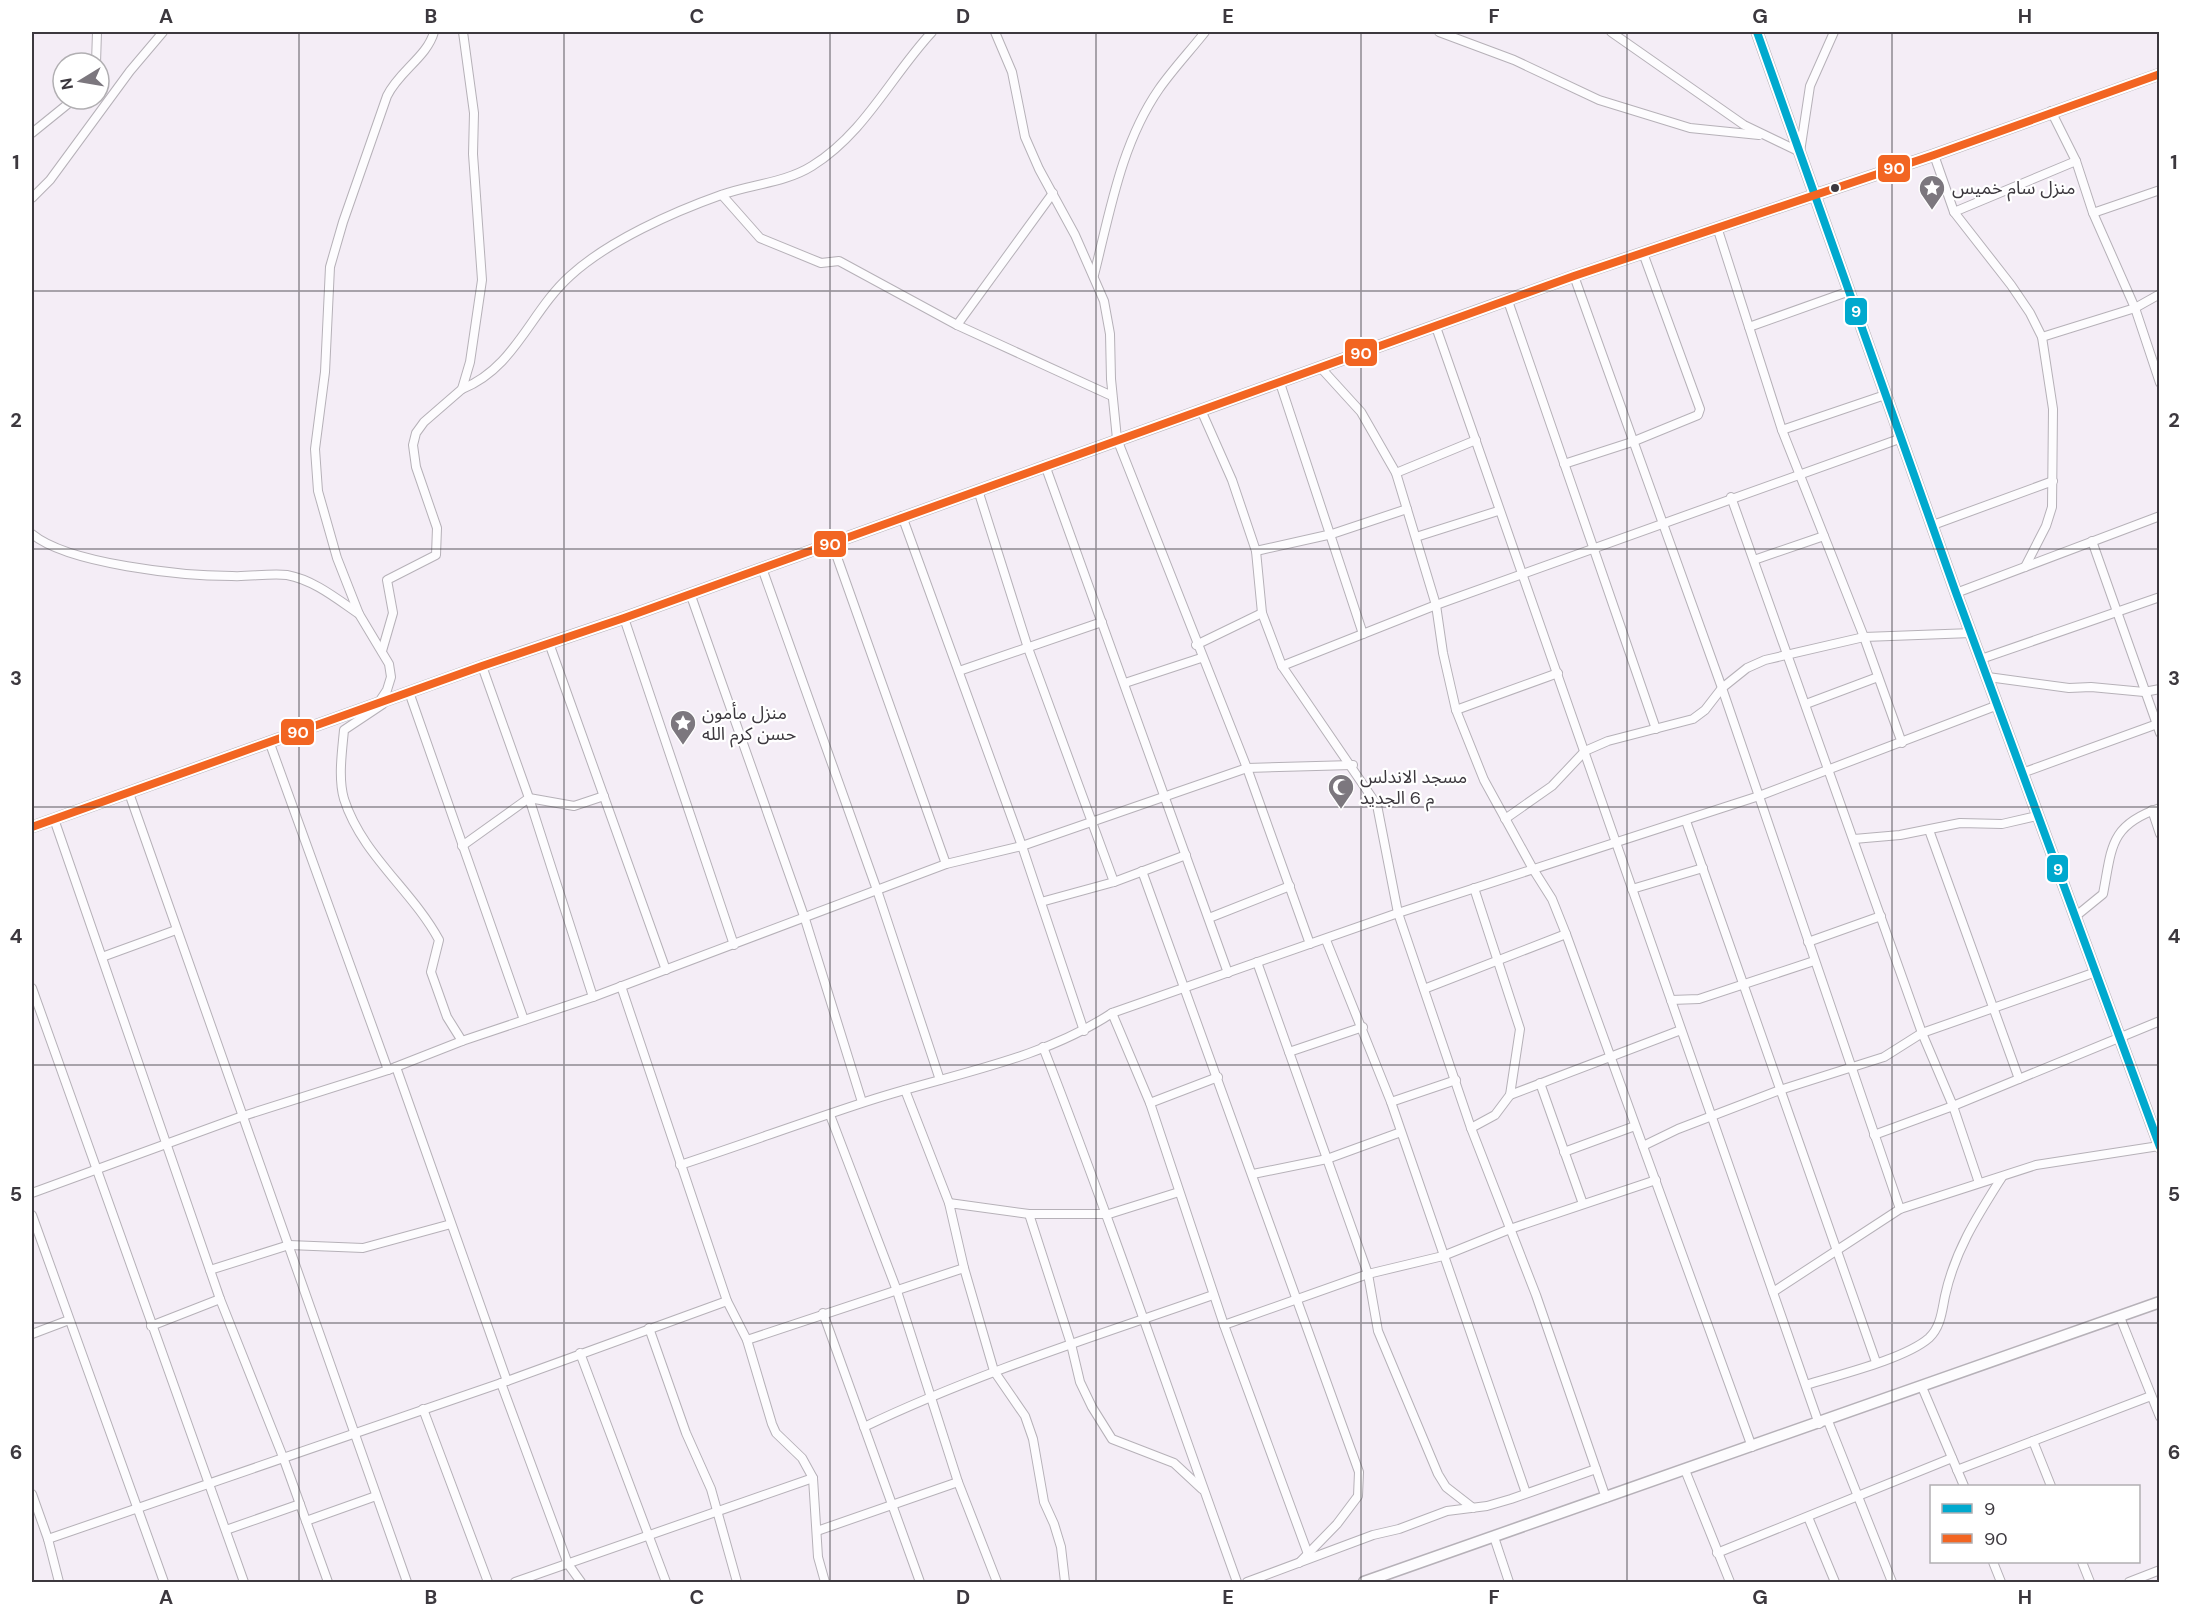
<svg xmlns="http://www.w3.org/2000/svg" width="2191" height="1614" font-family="'DM Sans','Noto Sans Arabic',sans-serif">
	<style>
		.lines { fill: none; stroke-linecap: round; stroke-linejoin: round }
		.minor-casing { stroke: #b6b1b8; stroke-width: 10 }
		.tertiary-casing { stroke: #b6b1b8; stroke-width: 13 }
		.minor { stroke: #fdfcfe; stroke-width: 8 }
		.tertiary { stroke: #fdfcfe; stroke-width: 10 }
		.bus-1-casing { stroke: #fff; stroke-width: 12 }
		.bus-2-casing { stroke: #fff; stroke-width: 12 }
		.bus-1 { stroke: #00a9ce; stroke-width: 8 }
		.bus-2 { stroke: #f26522; stroke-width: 8 }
		.grid { fill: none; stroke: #3c383e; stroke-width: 1.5; stroke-opacity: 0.55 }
		.bus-dot { fill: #3c383e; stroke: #fff; stroke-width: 2 }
		.labels { text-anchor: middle; stroke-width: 4.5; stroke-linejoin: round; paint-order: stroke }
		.poi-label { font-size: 18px; fill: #3c383e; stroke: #fff; text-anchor: start }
		.line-badge { stroke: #fff; stroke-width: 2 }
		.badge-label { font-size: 16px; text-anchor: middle; font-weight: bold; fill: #fff }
		.neatline { fill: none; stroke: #3c383e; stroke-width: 2 }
		.grid-label { font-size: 20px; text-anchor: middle; font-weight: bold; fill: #3c383e }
	</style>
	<rect width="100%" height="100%" fill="#f4edf6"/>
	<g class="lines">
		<g class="minor-casing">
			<g id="minor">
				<path d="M995 32 1012 72 1025 137 1039 169 1075 235 1104 301 1110 334 1111 379 1117 439 1247 768 1310 944"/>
				<path d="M1439 32 1514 60 1599 100 1690 128 1759 135"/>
				<path d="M1611 32 1744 125 1800 152 1810 86 1834 32"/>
				<path d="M96 63 97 32"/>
				<path d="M2051 111 2076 161 2093 213 2135 308 2160 383"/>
				<path d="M32 133 74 99"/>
				<path d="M1934 155 1954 212 2011 285 2030 313 2042 337 2053 409 2052 507 2046 526 2025 567"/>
				<path d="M722 195 760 238 821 263 839 261 957 325 1112 396"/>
				<path d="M32 198 50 180 130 71 163 32"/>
				<path d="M1954 212 2076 161"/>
				<path d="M2093 213 2160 190"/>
				<path d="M1717 227 1782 430 1864 637 1902 743"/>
				<path d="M1094 275C1110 212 1121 144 1159 89 1173 69 1190 51 1205 32"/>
				<path d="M1574 276 1722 688 1900 1209"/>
				<path d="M1508 301 1656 729"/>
				<path d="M957 325 1053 193"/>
				<path d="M1436 327 1819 1424"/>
				<path d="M1749 327 1847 292"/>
				<path d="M2042 337 2135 308 2160 294"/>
				<path d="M1320 367 1361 412 1396 473 1436 605 1443 653 1456 710 1484 780 1533 869 1552 899 1566 934 1752 1447"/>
				<path d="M1280 383 1363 634"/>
				<path d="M462 389C515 368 530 312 570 276 608 241 673 212 721 195 751 184 785 183 812 166 865 133 891 76 932 32"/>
				<path d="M1201 410 1232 480 1256 551 1262 613 1282 666 1377 805 1398 913 1471 1128 1536 1295 1606 1498"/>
				<path d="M1782 430 1885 395"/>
				<path d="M1564 464 1632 442 1698 415 1700 409 1643 253"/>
				<path d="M1045 465 1228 973"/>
				<path d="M1396 473 1476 440"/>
				<path d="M978 490 1028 648 1114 882"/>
				<path d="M1731 497 1922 1033 1953 1106 2160 1021"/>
				<path d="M902 516 1022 846 1084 1031"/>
				<path d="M1933 525 2053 481"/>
				<path d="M32 534C68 564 183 576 232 576 249 577 269 573 287 575 314 580 337 599 359 614"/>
				<path d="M1416 537 1498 511"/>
				<path d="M2092 541 2160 733"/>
				<path d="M832 543 946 864"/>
				<path d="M1256 551 1332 534 1407 509"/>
				<path d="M1754 560 1824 536"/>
				<path d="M762 568 877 890 940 1080"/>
				<path d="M690 593 805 919 862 1102"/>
				<path d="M1956 593 2160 516"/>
				<path d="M624 618 734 945"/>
				<path d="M549 643 666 970"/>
				<path d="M1196 645 1262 613"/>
				<path d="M382 651 393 613 387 580 436 555 437 528 416 467 413 445 416 433 424 422 462 389 470 362 482 280 473 154 474 113 463 32"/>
				<path d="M1981 659 2160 597"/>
				<path d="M482 666 529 798 593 997"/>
				<path d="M1282 666 1436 605 1902 438"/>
				<path d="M959 671 1102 622"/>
				<path d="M1988 677 2069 688 2091 687 2144 692 2160 689"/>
				<path d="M1125 683 1201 658"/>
				<path d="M409 692 524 1020"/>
				<path d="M379 702 387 690 391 677 389 664 359 614 337 558 318 491 315 449 325 372 330 267 343 222 387 96C399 71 427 57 434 32"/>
				<path d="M383 704 344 730C342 752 338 778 344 799 362 855 412 890 439 940L431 972 447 1017 462 1041"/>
				<path d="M1806 704 1878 677"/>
				<path d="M1456 710 1558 673"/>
				<path d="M269 741 388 1070"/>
				<path d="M2022 773 2160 723"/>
				<path d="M129 793C220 1057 313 1320 407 1582"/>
				<path d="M2152 810 2160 834"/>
				<path d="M54 819 220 1299 283 1457 328 1582"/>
				<path d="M1505 819 1552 786 1585 751 1608 741 1693 719 1705 710 1722 688 1747 668 1765 660 1864 637 1972 633"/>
				<path d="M1686 821 1876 1362"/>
				<path d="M1929 830 2019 1079"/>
				<path d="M1854 839 1900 835 1960 823 2002 824 2037 816"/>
				<path d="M462 846 529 798 574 806 604 796"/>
				<path d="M1142 871 1359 1472 1358 1496 1337 1524 1299 1563"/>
				<path d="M1632 889 1703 868"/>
				<path d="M1041 902 1114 882 1186 855"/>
				<path d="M2076 916 2103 894C2112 848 2109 825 2160 808"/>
				<path d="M1209 918 1290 886"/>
				<path d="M1326 940 1391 1102 1526 1493"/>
				<path d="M1808 942 1881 916"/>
				<path d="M102 957 176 930"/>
				<path d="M1257 962 1368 1274 1378 1331 1438 1474 1446 1487 1473 1508"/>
				<path d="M621 986 727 1301 747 1340 772 1424 776 1433 802 1458 813 1478 818 1557 825 1582"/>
				<path d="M32 988 244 1582"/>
				<path d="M1424 989 1566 934"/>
				<path d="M1671 1000 1699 999 1814 961"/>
				<path d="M1112 1013 1150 1103 1224 1325 1308 1554"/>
				<path d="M1043 1047C1112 1224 1173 1404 1237 1582"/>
				<path d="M1289 1052 1363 1027"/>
				<path d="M396 1067 507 1381"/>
				<path d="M1540 1083 1583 1204"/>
				<path d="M905 1090 949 1203"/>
				<path d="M1510 1095 1681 1030"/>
				<path d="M1391 1102 1456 1080"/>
				<path d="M1150 1103 1218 1077"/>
				<path d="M830 1115 896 1288 958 1482 997 1582"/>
				<path d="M1471 1128 1495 1115 1510 1095 1520 1029 1474 888"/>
				<path d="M1874 1135 1953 1106 1979 1183"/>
				<path d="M1643 1146 1678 1129 1780 1090 1884 1057 1922 1033 2096 972"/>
				<path d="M1564 1152 1635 1126"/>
				<path d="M680 1165C741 1145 801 1123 862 1103 945 1075 1038 1062 1112 1013L1398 913 1759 796 1998 705"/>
				<path d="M1253 1174 1327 1159 1401 1132"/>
				<path d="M32 1193 240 1117 388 1070 462 1041 593 997 946 864 1022 846 1247 768 1353 765"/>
				<path d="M1029 1214 1071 1344 1080 1382 1092 1407 1112 1439 1174 1463 1202 1489"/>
				<path d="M32 1215 164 1582"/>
				<path d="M964 1268 994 1371 1025 1416 1033 1439 1044 1502 1054 1524 1061 1547 1065 1582"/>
				<path d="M210 1270 289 1245 363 1248 451 1224"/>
				<path d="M1773 1292 1900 1209 2036 1165 2159 1146"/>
				<path d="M823 1313 920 1582"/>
				<path d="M2120 1317 2160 1417"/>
				<path d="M1224 1325 1368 1274 1443 1256 1510 1229 1656 1180"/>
				<path d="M151 1326 220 1299"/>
				<path d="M649 1328 686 1433 711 1489 737 1582"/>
				<path d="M32 1334 69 1320"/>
				<path d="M747 1340 964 1268 949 1203 1029 1214H1109L1179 1192"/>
				<path d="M580 1353 666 1582"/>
				<path d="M501 1383 568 1564 581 1582"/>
				<path d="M1806 1385C1838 1375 1905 1359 1929 1338 1941 1327 1942 1310 1945 1296 1955 1250 1978 1215 2002 1177"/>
				<path d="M1922 1387 1964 1486"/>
				<path d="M423 1409 488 1582"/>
				<path d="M1828 1421 1892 1582"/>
				<path d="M864 1427C977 1373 1096 1336 1213 1295"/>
				<path d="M2033 1441 2051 1486"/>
				<path d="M1685 1470 1730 1582"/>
				<path d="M1957 1470 2151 1396"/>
				<path d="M32 1494 48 1539 59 1582"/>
				<path d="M1808 1517 1835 1582"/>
				<path d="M306 1521 376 1496"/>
				<path d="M226 1530 300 1504"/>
				<path d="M817 1531 958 1482"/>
				<path d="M1494 1537 1509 1582"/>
				<path d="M48 1539 507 1381 727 1301"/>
				<path d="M1717 1553 1952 1458"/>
				<path d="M1993 1562 2001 1582"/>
				<path d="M2082 1562 2090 1582"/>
				<path d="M515 1582 813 1478"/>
				<path d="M1247 1582 1373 1535 1399 1529 1447 1511 1487 1506 1511 1499 1596 1469"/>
				<path d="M2129 1582 2160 1570"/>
			</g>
		</g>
		<g class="tertiary-casing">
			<g id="tertiary">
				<path d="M1757 32 1956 593 2160 1147"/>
				<path d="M32 827 482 666 624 618 1574 276 1934 155 2160 74"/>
				<path d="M1364 1582 2160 1302"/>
			</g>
		</g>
		<use href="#minor" class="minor"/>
		<use href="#tertiary" class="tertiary"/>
		<g class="bus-1-casing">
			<path id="bus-1" d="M1757 32 1956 593 2160 1147"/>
		</g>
		<g class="bus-2-casing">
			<path id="bus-2" d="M32 827 482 666 624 618 1574 276 1934 155 2160 74"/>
		</g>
		<use href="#bus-1" class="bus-1"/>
		<use href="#bus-2" class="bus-2"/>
	</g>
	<path class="grid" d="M299 32V1582M564 32V1582M830 32V1582M1096 32V1582M1361 32V1582M1627 32V1582M1892 32V1582M32 291H2160M32 549H2160M32 807H2160M32 1065H2160M32 1323H2160"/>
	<defs>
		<g id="sight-pin" transform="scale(1.35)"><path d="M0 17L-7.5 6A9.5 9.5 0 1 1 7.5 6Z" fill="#7c777e" stroke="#fff"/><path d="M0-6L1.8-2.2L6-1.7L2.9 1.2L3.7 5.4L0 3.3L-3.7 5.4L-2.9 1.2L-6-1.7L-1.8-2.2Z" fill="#fff"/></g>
		<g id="mosque-pin" transform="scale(1.35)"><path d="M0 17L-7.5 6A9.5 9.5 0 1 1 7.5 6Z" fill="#7c777e" stroke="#fff"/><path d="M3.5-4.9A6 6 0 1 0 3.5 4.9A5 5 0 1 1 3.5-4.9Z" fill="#fff"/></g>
	</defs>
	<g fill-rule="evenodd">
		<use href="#sight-pin" x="1932" y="188"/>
		<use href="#sight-pin" x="683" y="723"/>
		<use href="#mosque-pin" x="1341" y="787"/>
	</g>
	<circle class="bus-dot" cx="1835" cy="188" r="5"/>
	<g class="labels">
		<g class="poi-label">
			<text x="1952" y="194">منزل سام خميس</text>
			<text x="702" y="719">منزل مأمون<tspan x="702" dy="21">حسن كرم الله</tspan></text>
			<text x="1360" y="783">مسجد الاندلس<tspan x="1360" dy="21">م 6 الجديد</tspan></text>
		</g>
	</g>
	<g class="line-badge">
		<rect x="1877" y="154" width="34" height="29" rx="6" fill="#f26522"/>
		<rect x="1844" y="297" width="24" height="29" rx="6" fill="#00a9ce"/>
		<rect x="1344" y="338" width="34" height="29" rx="6" fill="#f26522"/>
		<rect x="813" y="530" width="34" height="28" rx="6" fill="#f26522"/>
		<rect x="280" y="718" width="35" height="28" rx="6" fill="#f26522"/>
		<rect x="2046" y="854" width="23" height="29" rx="6" fill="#00a9ce"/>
	</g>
	<g class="badge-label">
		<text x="1894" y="174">90</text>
		<text x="1856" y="317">9</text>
		<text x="1361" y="359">90</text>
		<text x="830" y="550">90</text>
		<text x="298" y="738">90</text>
		<text x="2058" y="875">9</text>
	</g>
	<rect width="2191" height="1614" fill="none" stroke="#ffffff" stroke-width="66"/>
	<rect x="1930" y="1485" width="210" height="78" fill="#ffffff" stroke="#b1afb2" stroke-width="1.5"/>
	<rect x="1942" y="1504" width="30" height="9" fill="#00a9ce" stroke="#b1afb2" stroke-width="1.5"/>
	<text x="1984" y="1515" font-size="18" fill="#3c383e">9</text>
	<rect x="1942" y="1534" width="30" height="9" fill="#f26522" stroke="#b1afb2" stroke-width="1.5"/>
	<text x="1984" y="1545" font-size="18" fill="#3c383e">90</text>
	<g transform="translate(81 81) rotate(259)"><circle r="28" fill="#ffffff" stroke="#b1afb2" stroke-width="1.5"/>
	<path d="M0-4.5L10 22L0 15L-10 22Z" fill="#7c777e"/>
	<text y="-9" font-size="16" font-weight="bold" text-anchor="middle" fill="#3c383e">N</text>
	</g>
	<rect x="33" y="33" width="2125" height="1548" class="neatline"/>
	<g class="grid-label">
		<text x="166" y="23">A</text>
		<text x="431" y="23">B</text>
		<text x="697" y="23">C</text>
		<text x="963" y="23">D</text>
		<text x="1228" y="23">E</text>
		<text x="1494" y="23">F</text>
		<text x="1760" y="23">G</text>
		<text x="2025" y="23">H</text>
		<text x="16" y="169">1</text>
		<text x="2174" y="169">1</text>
		<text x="16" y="427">2</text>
		<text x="2174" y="427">2</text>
		<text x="16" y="685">3</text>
		<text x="2174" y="685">3</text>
		<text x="16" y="943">4</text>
		<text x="2174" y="943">4</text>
		<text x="16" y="1201">5</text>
		<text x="2174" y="1201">5</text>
		<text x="16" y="1459">6</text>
		<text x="2174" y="1459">6</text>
		<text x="166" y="1604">A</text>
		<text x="431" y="1604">B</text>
		<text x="697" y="1604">C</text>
		<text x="963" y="1604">D</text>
		<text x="1228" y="1604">E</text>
		<text x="1494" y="1604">F</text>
		<text x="1760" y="1604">G</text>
		<text x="2025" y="1604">H</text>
	</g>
</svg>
